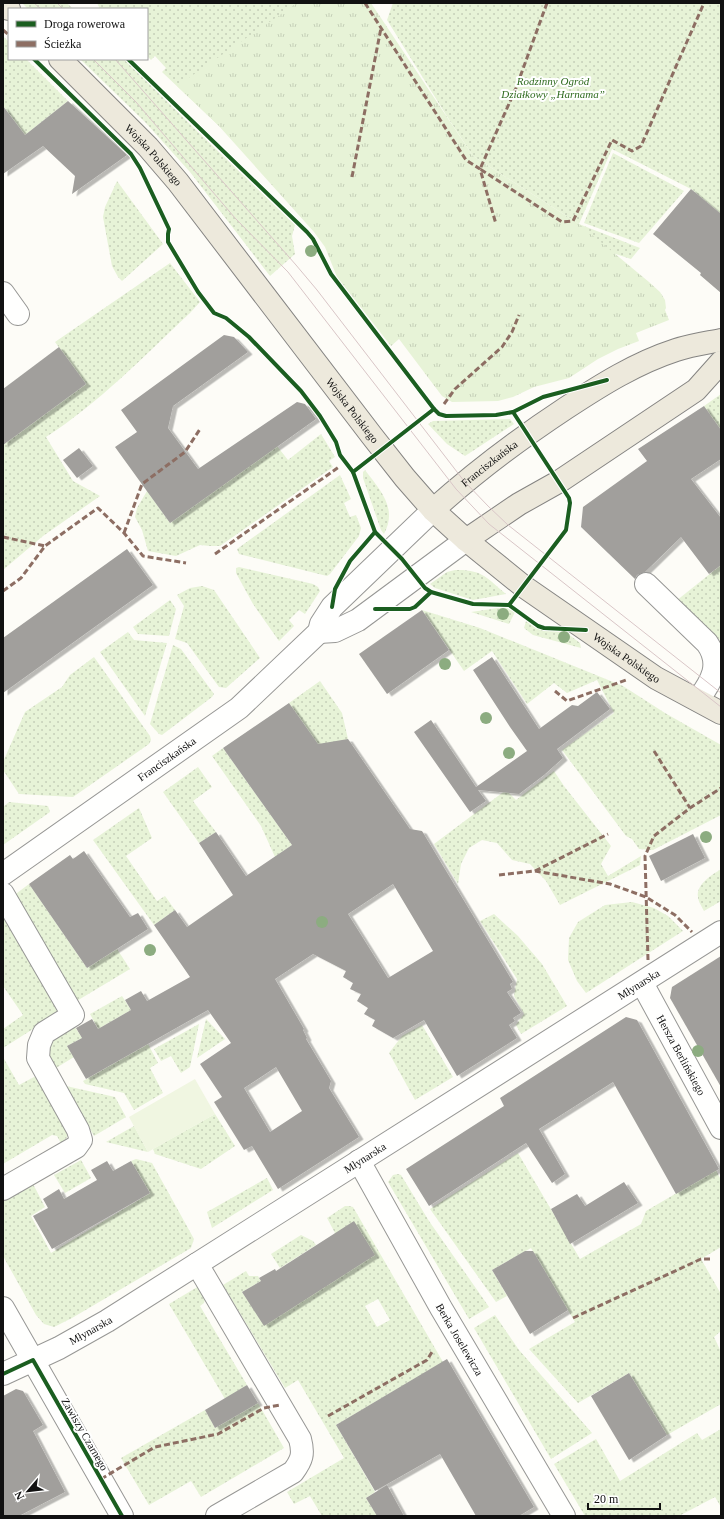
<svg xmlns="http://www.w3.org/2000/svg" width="724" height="1519" font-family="Georgia,serif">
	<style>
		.grass { fill: url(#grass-dots); fill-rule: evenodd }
		.park { fill: url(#park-tufts) }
		.pitch { fill: #f0f6e1 }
		.building { fill: #a19f9c; fill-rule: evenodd; filter: url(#shadow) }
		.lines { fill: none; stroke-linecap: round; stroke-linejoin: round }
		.minor-casing { stroke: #979795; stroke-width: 24 }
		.major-casing { stroke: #858482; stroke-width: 24 }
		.minor { stroke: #fffffe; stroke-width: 22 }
		.major { stroke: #ede9dc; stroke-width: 22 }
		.tram { stroke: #d9c6c7; stroke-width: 1 }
		.quiet { stroke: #8d6e63; stroke-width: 3; stroke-dasharray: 6 3; stroke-linecap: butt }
		.cycleway-casing { stroke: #fff; stroke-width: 6 }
		.cycleway { stroke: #1b5e20; stroke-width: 4 }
		.tree { fill: #8cac80 }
		.labels { text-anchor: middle; stroke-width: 4; stroke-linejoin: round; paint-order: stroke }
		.park-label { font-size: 11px; font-style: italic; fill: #2f6b1f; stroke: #fff }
		.street-label { font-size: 11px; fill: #111; stroke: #fff }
	</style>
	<defs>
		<pattern id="grass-dots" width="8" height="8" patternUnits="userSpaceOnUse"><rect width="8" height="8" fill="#e7f3d7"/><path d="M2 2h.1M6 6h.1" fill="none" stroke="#c5cfb8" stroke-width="1.8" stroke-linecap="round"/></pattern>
		<pattern id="park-tufts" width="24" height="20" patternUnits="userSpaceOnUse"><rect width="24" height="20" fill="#e7f3d7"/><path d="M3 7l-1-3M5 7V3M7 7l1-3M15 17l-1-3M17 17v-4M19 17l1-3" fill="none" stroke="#c5cfb8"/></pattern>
		<filter id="shadow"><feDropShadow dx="4.5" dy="2.5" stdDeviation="0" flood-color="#0004"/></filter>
	</defs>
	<rect width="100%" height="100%" fill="#fdfcf7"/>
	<g class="grass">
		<path d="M22 3H67L73 9H28Z"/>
		<path d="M97 3H357L462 164 579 224 473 156 448 118 387 20 393 3H721V214L691 189 612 149 579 224 640 248 631 259 218 125 162 72 166 68 155 56 151 60 147 56V9H100Z"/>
		<path d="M3 36 9 42V59H26L68 101 25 135 3 106Z"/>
		<path d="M80 59H124L198 132 295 225 292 236 295 254 270 276 190 172 145 122Z"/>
		<path d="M613 153 684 191 639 243 584 223Z"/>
		<path d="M117 181 163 244 122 281 118 277 112 266 103 217 105 207Z"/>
		<path d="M170 263 200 302 190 313C144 356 99 403 46 437L73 481 100 496 43 536 3 570V445L86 384 55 342Z"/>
		<path d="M721 394V430L704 406Z"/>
		<path d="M510 419 514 424 465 456 447 444 428 424 433 421Z"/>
		<path d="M321 434 335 457 329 461 333 467 220 546H210L200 545 176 556 148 551 142 530 135 517 137 508 147 491 170 523 277 446 288 460Z"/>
		<path d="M365 470C380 490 398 508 384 534L381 530 363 478V472Z"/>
		<path d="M340 475 351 499 344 503 350 517 356 515 361 528 359 536 330 574 327 576 239 554 237 549Z"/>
		<path d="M721 565V641L676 601Z"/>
		<path d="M239 567 313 584 318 587 320 591 305 614 299 610 289 620 294 626 279 641 253 604 236 573V568Z"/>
		<path d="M455 570C482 569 487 578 506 594L473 600 435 588 430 584 447 572Z"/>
		<path d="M202 586 214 590 260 658 226 688 219 687 187 643 175 639 184 606 177 595 190 588Z"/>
		<path d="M170 600 176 609 169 636 138 634 133 627Z"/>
		<path d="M505 607 515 612 509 624 471 612Z"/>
		<path d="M422 610 480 628 623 686 665 713 721 745V815L653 850 639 849 632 839 626 836 562 750 614 713 597 680 567 693 554 683 527 704 492 651 464 671Z"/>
		<path d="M526 621C538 628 548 633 563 630L580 643 581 648 533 635 524 628Z"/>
		<path d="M128 632 134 640 167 643 145 716 100 652Z"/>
		<path d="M173 645 181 649 214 694 212 697 162 735 159 734 150 724Z"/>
		<path d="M94 657 150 736 151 740 149 744 73 797 19 794 3 770V762L25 712 62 687 70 675Z"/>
		<path d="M320 681 342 713 348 739 321 749 289 703Z"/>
		<path d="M223 748 292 845 275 857 261 826 212 756Z"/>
		<path d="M198 767 212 787 193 801 216 832 199 843 163 792Z"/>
		<path d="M554 771 564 786 611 846 601 864 608 876 641 856 640 865 560 905 546 881 530 864 512 860 497 843 482 840 469 848 461 864 458 884 434 844 506 790 516 800Z"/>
		<path d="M9 802 48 806 50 812 3 845V807Z"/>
		<path d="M139 808 152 838 126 856 157 901 165 896 175 910 154 925 93 840Z"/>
		<path d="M721 869V901L704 911C702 907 698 901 698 897 696 884 712 875 721 869Z"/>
		<path d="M29 884 87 968 117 949 130 969 75 1002 13 896Z"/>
		<path d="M632 902 654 908 668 916 683 931 586 993 577 981 568 960 569 938 578 922 605 905Z"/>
		<path d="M3 913 60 1012 3 1048V1029L23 1015 3 986Z"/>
		<path d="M494 914 518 936 542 964 567 1006 521 1034 516 1025 524 1014 514 996 517 979 480 921Z"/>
		<path d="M122 996 131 1010 98 1029 90 1014Z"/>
		<path d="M206 1019 225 1039 197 1058Z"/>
		<path d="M73 1024 82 1038 67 1046 74 1057 56 1068 48 1053 53 1036Z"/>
		<path d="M199 1024 190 1067 181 1073 171 1056 161 1061 154 1049Z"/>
		<path d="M422 1025 453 1077 415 1100 389 1053 402 1036Z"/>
		<path d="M148 1044 158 1063 150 1068 163 1093 134 1110 124 1093 85 1084 83 1081Z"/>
		<path d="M3 1057 19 1085 34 1077 39 1078 67 1129V1137L62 1145 57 1136 52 1135 3 1164Z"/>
		<path d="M66 1086 115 1097 126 1117 94 1136Z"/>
		<path d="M215 1114 235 1146 201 1169 155 1154 153 1149Z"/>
		<path d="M134 1126 148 1152 106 1142Z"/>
		<path d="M518 1153 580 1259 641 1224 646 1211 716 1170 721 1180V1247L701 1259 721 1294V1331L714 1337 721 1352V1404L667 1435 629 1373 578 1403 529 1349 575 1322 531 1248 492 1270 507 1296 496 1302 430 1209Z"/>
		<path d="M136 1159 152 1163 194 1239 191 1248 72 1318 54 1327 44 1324 36 1315 3 1256V1201L33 1184 45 1207 31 1216 51 1253 150 1193 131 1161Z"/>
		<path d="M81 1160 91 1178 65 1193 54 1175Z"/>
		<path d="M398 1174 401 1175 429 1221 489 1307 469 1319 388 1182 393 1175Z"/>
		<path d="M267 1178 273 1190 212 1228 207 1212Z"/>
		<path d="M345 1206H349L353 1207 443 1362 336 1425 375 1492 366 1498 377 1516H322L310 1496 294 1504 287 1492 344 1458 298 1380 285 1388 223 1285 246 1271 249 1276H258L261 1281 242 1292 264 1325 335 1233 327 1218ZM378 1299 390 1320 377 1327 365 1306Z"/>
		<path d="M301 1235 313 1241 316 1245 280 1268 271 1254Z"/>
		<path d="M199 1286 206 1296 204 1303 200 1306 247 1385 225 1399 169 1304Z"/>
		<path d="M495 1315 519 1350 592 1433 551 1459 474 1328Z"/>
		<path d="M258 1403 284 1448 201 1497 191 1481 149 1505 121 1458 205 1410 215 1428Z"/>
		<path d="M721 1429V1507L715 1497 679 1516H585L554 1464 596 1439 620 1481 697 1433 702 1440Z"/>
	</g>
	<path class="park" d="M297 3H371L473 156 579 224 649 282 660 292 665 300 666 308 665 310 669 320 636 333 639 341 618 349 598 359 569 378 534 387 513 397 498 401 452 402 442 396 399 339 391 346 337 277 325 247 314 232 218 125 177 86Z"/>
	<path class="pitch" d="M195 1079 215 1114 148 1152 129 1117Z"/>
	<g class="building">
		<path d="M68 101 127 155 72 194 75 176 43 146 3 174V106L25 135Z"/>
		<path d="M691 189 721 214V293L700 275 701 273 653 234Z"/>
		<path d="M224 335 234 337 248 352 173 406 168 428 198 469 297 402 305 404 316 419 170 523 115 447 137 432 121 410Z"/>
		<path d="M59 347 86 384 3 445V389Z"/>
		<path d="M704 406 721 430V459L691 479 721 518V565L709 574 681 537 645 572 637 575 635 579 581 527 583 507 647 461 638 449Z"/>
		<path d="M79 448 93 466 77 478 63 460Z"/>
		<path d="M127 549 153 585 3 693V638Z"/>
		<path d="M422 610 449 650 387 694 359 654Z"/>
		<path d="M492 657 539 729 572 705 578 706 597 692 610 709 557 749 563 758 544 775 519 794 478 790 486 801 470 812 414 732 431 720 476 787 527 751 510 727 473 670Z"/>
		<path d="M289 703 318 744 348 739 410 829 422 831 513 982 510 984 512 989 507 992 521 1013 513 1018 515 1021 509 1025 517 1038 457 1076 424 1020 393 1038 372 1026 375 1020 364 1014 368 1008 357 1001 361 994 350 989 353 983 343 977 346 971 313 954 275 979 304 1029 303 1030 307 1038 306 1039 331 1081 329 1088 359 1137 278 1189 252 1146 244 1150 214 1102 222 1097 200 1064 231 1043 208 1010 86 1079 67 1046 82 1038 76 1028 92 1019 98 1029 131 1010 125 1000 141 991 147 1001 190 977 154 925 175 910 187 927 233 895 199 843 216 832 246 876 292 845 223 748ZM393 884 433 951 388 978 348 914ZM276 1067 302 1111 270 1132 244 1088Z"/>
		<path d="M693 834 705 858 661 881 649 856Z"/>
		<path d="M84 851 130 917 138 913 148 929 87 968 29 884 70 855 73 859Z"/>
		<path d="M721 956V1087L670 998 672 987Z"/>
		<path d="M626 1017 637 1020 719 1169 676 1194 613 1082 539 1129 565 1174 552 1183 526 1143 429 1206 406 1169 504 1106 500 1098Z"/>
		<path d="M107 1161 113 1171 131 1161 150 1193 52 1249 33 1216 48 1208 43 1199 59 1189 64 1199 97 1180 91 1170Z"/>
		<path d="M624 1182 638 1203 570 1244 551 1209 577 1194 585 1206Z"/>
		<path d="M354 1221 375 1255 264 1326 242 1292 261 1281 259 1278 275 1269 276 1271Z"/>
		<path d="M525 1251H533L568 1310 530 1334 492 1270Z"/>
		<path d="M447 1359 534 1507 519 1516H476L440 1454 375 1491 336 1425Z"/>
		<path d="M629 1373 667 1435 629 1460 591 1396Z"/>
		<path d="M247 1385 258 1403 215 1428 205 1410Z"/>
		<path d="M16 1389 23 1391 43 1425 33 1431 65 1492 19 1516H3V1396Z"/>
		<path d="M387 1485 404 1516H377L366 1498Z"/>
	</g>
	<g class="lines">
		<g class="minor-casing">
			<g id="minor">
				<path d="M3 293 18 314"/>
				<path d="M646 584 707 643C722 664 712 681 698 700"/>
				<path d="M319 632 335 631 358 620 466 540"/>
				<path id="s1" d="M3 874 239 708 319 632 321 624 332 607 433 510"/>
				<path d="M3 894 73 1015 44 1033 39 1045 38 1058 78 1130 81 1140 76 1147 3 1189"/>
				<path id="s2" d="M642 983 721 1128"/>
				<path id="s3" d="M359 1161 441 1308 564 1516"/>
				<path d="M197 1264 300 1439C304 1454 302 1460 293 1472L217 1516"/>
				<path d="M3 1308 122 1516"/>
				<path id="s4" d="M3 1374 59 1348 107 1321 721 932"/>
			</g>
		</g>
		<g class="major-casing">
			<g id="major">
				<path d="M3 3 9 9"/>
				<path id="s5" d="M60 59 148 147 178 182 372 436 405 478 433 510 466 540 523 586 656 678 721 713"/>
				<path id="s6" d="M433 510C475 472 519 439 566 408 601 385 636 363 676 350 691 345 706 343 721 340"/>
				<path d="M466 540 519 504 560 481 696 390 721 362"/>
			</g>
		</g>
		<use href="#minor" class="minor"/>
		<use href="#major" class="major"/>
		<g class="tram">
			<path d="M34 3 41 9"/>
			<path d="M57 3 63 9"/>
			<path d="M93 59 136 102 235 218 288 272 456 489 489 524 721 707"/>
			<path d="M115 59 296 265 317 290 464 481 488 506 508 525 721 693"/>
		</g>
		<g class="quiet">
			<path d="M365 3 466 160 480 169 496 224"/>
			<path d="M547 3 516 88 480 169 562 222 573 221 612 140 632 151 641 146 704 3"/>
			<path d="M3 30 9 35"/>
			<path d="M352 177 381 28"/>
			<path d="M444 404 455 389 502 347 512 332 519 315"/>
			<path d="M124 533 142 484 185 452 200 429"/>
			<path d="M3 537 45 546"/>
			<path d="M215 554 339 467"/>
			<path d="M3 591 21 578 45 546 98 508 124 533 143 556 186 563"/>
			<path d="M555 691 567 701 626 680"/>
			<path d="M654 751 690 808"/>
			<path d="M535 871 608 834"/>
			<path d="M499 875 535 871 610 884 646 897 675 915 692 932"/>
			<path d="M648 960 645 856 654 836 690 808 721 788"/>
			<path d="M573 1318 701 1259H710"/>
			<path d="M328 1416 427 1360 432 1352"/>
			<path d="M101 1479 155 1447 218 1434 264 1408 280 1405"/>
		</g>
		<g class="cycleway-casing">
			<g id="cycleway">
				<path d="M34 59 131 154 140 168 169 229 168 234V242L198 292 214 313 226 318 249 337 301 391 320 416 336 442 340 455 353 472"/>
				<path d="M128 59 307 232 313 239 331 274 434 409"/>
				<path d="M434 409 439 414 446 416 496 415 513 412 569 498 570 503 566 530 509 605 473 604 431 592 425 588 402 559 375 532 353 472Z"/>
				<path d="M513 412 543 397 607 380"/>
				<path d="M509 605 538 626 544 628 586 630"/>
				<path d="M332 607 335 589 350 561 375 532"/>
				<path d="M375 609H410L415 607 431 592"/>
				<path d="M3 1374 33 1360 122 1516"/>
			</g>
		</g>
		<use href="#cycleway" class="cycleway"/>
	</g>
	<g class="tree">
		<circle cx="311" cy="251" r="6"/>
		<circle cx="503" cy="614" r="6"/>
		<circle cx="564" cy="637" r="6"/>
		<circle cx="445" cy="664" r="6"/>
		<circle cx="486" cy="718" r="6"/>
		<circle cx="509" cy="753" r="6"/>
		<circle cx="706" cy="837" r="6"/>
		<circle cx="322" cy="922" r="6"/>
		<circle cx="150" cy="950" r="6"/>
		<circle cx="698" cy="1051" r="6"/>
	</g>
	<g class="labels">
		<g class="park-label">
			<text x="553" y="85">Rodzinny Ogród<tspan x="553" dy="13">Działkowy „Harnama”</tspan></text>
		</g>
		<g class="street-label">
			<text dy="4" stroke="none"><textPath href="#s5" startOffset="134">Wojska Polskiego</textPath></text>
			<text dy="4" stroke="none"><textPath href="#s5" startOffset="458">Wojska Polskiego</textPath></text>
			<text dy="4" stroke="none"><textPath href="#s6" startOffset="73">Franciszkańska</textPath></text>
			<text dy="4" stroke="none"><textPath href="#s5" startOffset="830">Wojska Polskiego</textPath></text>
			<text dy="4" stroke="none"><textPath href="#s1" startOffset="200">Franciszkańska</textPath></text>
			<text dy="4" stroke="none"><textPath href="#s4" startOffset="746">Młynarska</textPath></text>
			<text dy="4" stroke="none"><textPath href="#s2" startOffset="82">Hersza Berlińskiego</textPath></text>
			<text dy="4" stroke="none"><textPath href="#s4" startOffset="422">Młynarska</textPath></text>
			<text dy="4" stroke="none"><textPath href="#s4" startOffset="98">Młynarska</textPath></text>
			<text dy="4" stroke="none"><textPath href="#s3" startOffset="205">Berka Joselewicza</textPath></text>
			<text transform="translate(85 1434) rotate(60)" y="4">Zawiszy Czarnego</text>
		</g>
	</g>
	<rect width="724" height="1519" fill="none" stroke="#111111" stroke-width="8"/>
	<rect x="8" y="8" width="140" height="52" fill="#ffffff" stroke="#a0a0a0"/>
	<rect x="16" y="21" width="20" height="6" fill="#1b5e20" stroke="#a0a0a0"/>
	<text x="44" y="28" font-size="12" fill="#111111">Droga rowerowa</text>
	<rect x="16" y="41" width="20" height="6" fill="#8d6e63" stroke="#a0a0a0"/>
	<text x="44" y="48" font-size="12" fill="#111111">Ścieżka</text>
	<g transform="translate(28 1491) rotate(242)" stroke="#ffffff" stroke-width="3" paint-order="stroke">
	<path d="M0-3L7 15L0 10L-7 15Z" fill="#111111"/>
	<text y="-6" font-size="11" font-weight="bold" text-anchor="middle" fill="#111111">N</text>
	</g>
	<path d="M588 1503v6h72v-6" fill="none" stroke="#111111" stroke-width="2"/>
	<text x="594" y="1503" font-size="12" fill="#111111" stroke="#ffffff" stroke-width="3" paint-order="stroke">20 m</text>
</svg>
